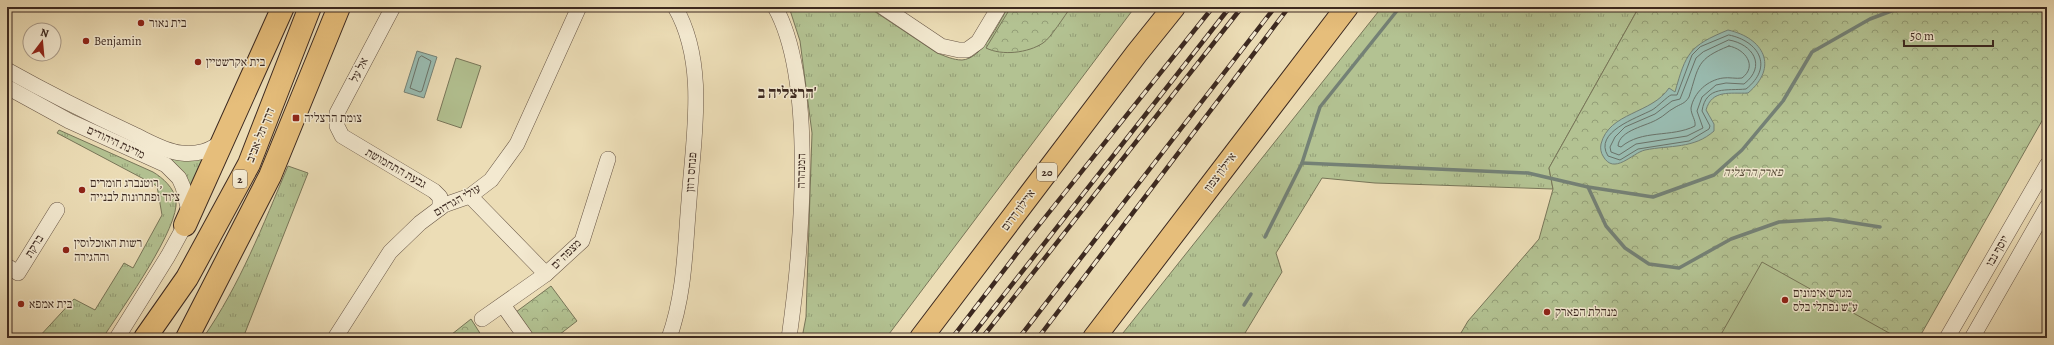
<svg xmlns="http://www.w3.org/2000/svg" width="2054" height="345" font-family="Alegreya,'Frank Ruhl Libre',serif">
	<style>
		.grass { fill: url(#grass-tufts); stroke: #787659 }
		.forest { fill: url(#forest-crowns); stroke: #787659 }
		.garden { fill: #b3c292; stroke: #787659 }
		.water { fill: #99bbb0; stroke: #748176 }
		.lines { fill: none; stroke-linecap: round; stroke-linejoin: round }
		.shore { stroke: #6a7268; stroke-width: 1 }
		.stream { stroke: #748176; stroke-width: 3.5 }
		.minor-casing { stroke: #685646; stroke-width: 16 }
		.highway-casing { stroke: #3c2920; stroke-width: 24 }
		.minor { stroke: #f3e9d0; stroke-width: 15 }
		.highway { stroke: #e6be7b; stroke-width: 22 }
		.rail-casing { stroke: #3c2920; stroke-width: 4.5 }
		.rail { stroke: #f3e9d0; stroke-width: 3; stroke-dasharray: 9; stroke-linecap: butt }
		.poi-dot { fill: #8f2418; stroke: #f3e9d0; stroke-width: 1.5 }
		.labels { text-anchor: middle; stroke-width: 3; stroke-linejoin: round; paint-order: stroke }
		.shield { fill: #f3e9d0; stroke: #736355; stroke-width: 1 }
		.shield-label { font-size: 11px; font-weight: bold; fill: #3c2920 }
		.poi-label { font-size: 12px; fill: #3c2920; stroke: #f3e9d0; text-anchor: start }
		.street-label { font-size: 12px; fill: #3c2920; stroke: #f3e9d0 }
		.park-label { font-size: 12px; font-style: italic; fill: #5a4f3c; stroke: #f3e9d0 }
		.district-label { font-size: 16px; font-weight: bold; fill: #3c2920; stroke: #f3e9d0 }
	</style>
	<defs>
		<pattern id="grass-tufts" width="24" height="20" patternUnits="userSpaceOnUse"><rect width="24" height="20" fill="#b3c292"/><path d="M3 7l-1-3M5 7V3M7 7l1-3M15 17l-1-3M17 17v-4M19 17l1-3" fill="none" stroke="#939e77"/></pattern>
		<pattern id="forest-crowns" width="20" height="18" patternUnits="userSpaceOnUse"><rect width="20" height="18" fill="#b3c292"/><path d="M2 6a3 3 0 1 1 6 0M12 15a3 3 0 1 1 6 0" fill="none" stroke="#939e77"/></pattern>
	</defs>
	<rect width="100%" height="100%" fill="#ecddb6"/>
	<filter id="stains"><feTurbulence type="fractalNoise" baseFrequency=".005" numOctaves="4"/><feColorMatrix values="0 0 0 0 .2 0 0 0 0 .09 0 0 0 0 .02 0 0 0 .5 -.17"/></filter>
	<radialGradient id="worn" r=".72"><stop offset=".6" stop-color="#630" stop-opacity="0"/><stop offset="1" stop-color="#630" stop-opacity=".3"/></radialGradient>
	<g class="grass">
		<path d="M789 7H868L937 53C945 56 953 60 962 60 982 59 999 23 1008 7H1135L886 338H802L806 317 812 133 800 41Z"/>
		<path d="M1382 7H1639L1549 168 1553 189 1375 183 1322 178 1276 253 1282 272 1242 338H1119Z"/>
		<path d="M59 130 153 172C163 178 174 188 176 200 180 227 123 307 106 333L101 338H38L74 299 95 310 124 263 133 268 162 215 157 186 57 133Z"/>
		<path d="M171 157H205L191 202 170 163Z"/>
		<path d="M288 166 308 173 243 338H203C240 285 263 225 288 166Z"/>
	</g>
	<g class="forest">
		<path d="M1011 7H1071C1065 15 1050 39 1043 43 1028 53 1002 56 986 48Z"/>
		<path d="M1639 7H2047V112L1919 338H1458L1468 321 1539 239 1553 189 1549 168Z"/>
		<path d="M551 286 577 321 555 338H535L516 312Z"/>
		<path d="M471 319 483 338H447Z"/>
	</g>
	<g class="garden">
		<path d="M456 58 481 66 461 128 437 120Z"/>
		<path d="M1762 262 1898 338H1719Z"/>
	</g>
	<g class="water">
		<path d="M1728 30C1764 38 1779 67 1748 93 1730 94 1712 89 1706 110L1714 124V131C1694 149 1670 145 1645 150 1632 153 1614 176 1603 156 1601 153 1600 148 1601 144 1609 112 1652 114 1669 88L1675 92C1686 53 1689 46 1728 30Z"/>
		<path d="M417 51 437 57 424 98 404 92Z"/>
	</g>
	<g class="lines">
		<g class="shore">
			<path d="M1729 35C1759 41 1774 67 1746 89 1727 91 1706 85 1702 111L1710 126 1709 129 1689 141 1638 149 1620 160 1608 156C1593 132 1637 118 1652 110 1656 108 1668 96 1671 95 1673 95 1675 95 1677 95L1692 55 1700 47Z"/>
			<path d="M1729 40C1753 44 1767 66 1744 84L1726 83 1716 85 1702 97 1697 111 1703 128 1687 136 1636 144 1619 155 1611 152 1610 147 1615 137 1625 127 1655 114 1672 101 1680 99 1696 58 1703 52Z"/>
			<path d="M1729 46C1745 49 1758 66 1742 78 1736 79 1729 77 1723 78 1708 80 1694 92 1691 108 1691 115 1696 120 1695 126 1671 138 1642 129 1621 147L1618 146C1619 130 1647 126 1658 119 1664 116 1668 111 1674 108 1680 104 1685 104 1689 97 1699 66 1696 59 1729 46Z"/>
			<path d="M422 56 431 61 422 91 420 92 410 88 419 58Z"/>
		</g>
		<g class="stream">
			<path d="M1302 163 1528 173 1588 187 1653 197 1714 175 1742 150 1783 101 1812 52 1870 19 1902 7"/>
			<path d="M1588 187 1606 226 1625 248 1649 264 1679 268 1731 239 1779 222 1829 219 1880 227"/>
			<path d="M1265 237 1302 163 1320 107 1400 7"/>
			<path d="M1244 305 1251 294"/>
		</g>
		<g class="minor-casing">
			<g id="minor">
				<path d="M393 7 337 113V126L342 136 434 191 440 197V208"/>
				<path d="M775 7C817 82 801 253 789 338"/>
				<path d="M883 7 941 46 959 50H967L978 42 999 7"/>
				<path d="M7 70C48 93 90 114 133 134 148 141 164 151 181 153 196 155 212 151 223 140"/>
				<path d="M7 87 69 121 166 165 179 178 183 187 188 207 185 225 168 256 117 338"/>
				<path d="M470 196 546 274"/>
				<path d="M7 266 18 273 57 210"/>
				<path d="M503 305 525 336 522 338"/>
				<path d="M482 319 546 274 582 241 608 159"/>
				<path d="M335 338 390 252 420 223 444 205 470 196 491 180 517 144 579 7"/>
				<path d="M669 338C685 294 685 247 689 201 693 139 708 64 675 7"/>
				<path d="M1947 338 2047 165"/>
				<path d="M1972 338 2047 207"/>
			</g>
		</g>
		<g class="highway-casing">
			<g id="highway">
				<path d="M185 225 283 7"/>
				<path d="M145 338 187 278 249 164 310 7"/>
				<path d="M187 338 270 176 339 7"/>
				<path d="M921 338 1137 53 1174 7"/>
				<path d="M1094 338 1347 7"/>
			</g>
		</g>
		<use href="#minor" class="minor"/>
		<use href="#highway" class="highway"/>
		<g class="rail-casing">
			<g id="rail">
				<path d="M952 338 1031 235 1213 7"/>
				<path d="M970 338 1230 7"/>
				<path d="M982 338 1242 7"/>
				<path d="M1019 338 1275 7"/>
				<path d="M1038 338 1289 7"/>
			</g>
		</g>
		<use href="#rail" class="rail"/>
	</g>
	<g class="poi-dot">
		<circle cx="141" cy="23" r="4"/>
		<circle cx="86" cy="41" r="4"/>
		<circle cx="198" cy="62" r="4"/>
		<rect x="292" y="114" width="8" height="8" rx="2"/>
		<circle cx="82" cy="190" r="4"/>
		<circle cx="66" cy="250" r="4"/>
		<circle cx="1785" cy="300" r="4"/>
		<circle cx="21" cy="304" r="4"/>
		<circle cx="1547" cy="312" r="4"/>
	</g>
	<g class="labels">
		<g class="shield">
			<rect x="1037" y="163" width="20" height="18" rx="3"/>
			<rect x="233" y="170" width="14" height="18" rx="3"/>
		</g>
		<g class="shield-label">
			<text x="1047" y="176">20</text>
			<text x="240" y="183">2</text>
		</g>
		<g class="poi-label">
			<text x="149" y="27">בית נאור</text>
			<text x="94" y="45">Benjamin</text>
			<text x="206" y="66">בית אקרשטיין</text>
			<text x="304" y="122">צומת הרצליה</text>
			<text x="90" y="187">רוטנברג חומרים,<tspan x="90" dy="14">ציוד ופתרונות לבנייה</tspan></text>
			<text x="74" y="247">רשות האוכלוסין<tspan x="74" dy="14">וההגירה</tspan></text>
			<text x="1793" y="297">מגרש אימונים<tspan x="1793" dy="14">ע"ש נפתלי בלס</tspan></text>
			<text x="29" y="308">בית אמפא</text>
			<text x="1555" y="316">מנהלת הפארק</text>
		</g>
		<g class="street-label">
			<text transform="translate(359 70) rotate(-63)" y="4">אל על</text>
			<text transform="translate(260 135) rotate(-68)" y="4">דרך תל-אביב</text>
			<text transform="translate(116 142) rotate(25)" y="4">מדינת היהודים</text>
			<text transform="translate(396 168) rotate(30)" y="4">גבעת התחמושת</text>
			<text transform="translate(801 171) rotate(-89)" y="4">המנהרה</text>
			<text transform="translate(691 172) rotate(-86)" y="4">פנחס רוזן</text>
			<text transform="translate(1220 172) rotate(-53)" y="4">איילון צפון</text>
			<text transform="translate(457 200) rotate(-30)" y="4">עולי הגרדום</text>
			<text transform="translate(1018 210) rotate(-53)" y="4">איילון דרום</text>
			<text transform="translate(34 246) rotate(-58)" y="4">ברקת</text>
			<text transform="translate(1997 251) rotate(-60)" y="4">יוסף נבו</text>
			<text transform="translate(566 254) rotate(-45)" y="4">מצפה ים</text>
		</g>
		<g class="park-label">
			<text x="1753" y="176">פארק הרצליה</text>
		</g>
		<g class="district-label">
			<text x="787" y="98">הרצליה ב'</text>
		</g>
	</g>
	<rect width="2054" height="345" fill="none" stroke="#ecddb6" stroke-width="24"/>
	<rect x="8" y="8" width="2038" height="329" fill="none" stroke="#3c2920" stroke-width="2"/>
	<rect x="12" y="12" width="2030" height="321" fill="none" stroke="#3c2920"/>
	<g transform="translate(42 42) rotate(16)"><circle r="19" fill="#f3e9d0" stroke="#aa9c8a"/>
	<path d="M0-3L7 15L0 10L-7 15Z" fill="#8f2418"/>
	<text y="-6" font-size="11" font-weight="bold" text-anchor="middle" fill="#3c2920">N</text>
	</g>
	<path d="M1904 40v6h89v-6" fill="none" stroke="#3c2920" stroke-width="2"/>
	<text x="1910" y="40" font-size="12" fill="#3c2920" stroke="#f3e9d0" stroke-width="3" paint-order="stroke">50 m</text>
	<rect width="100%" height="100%" filter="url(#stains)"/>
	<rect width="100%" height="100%" fill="url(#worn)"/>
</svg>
